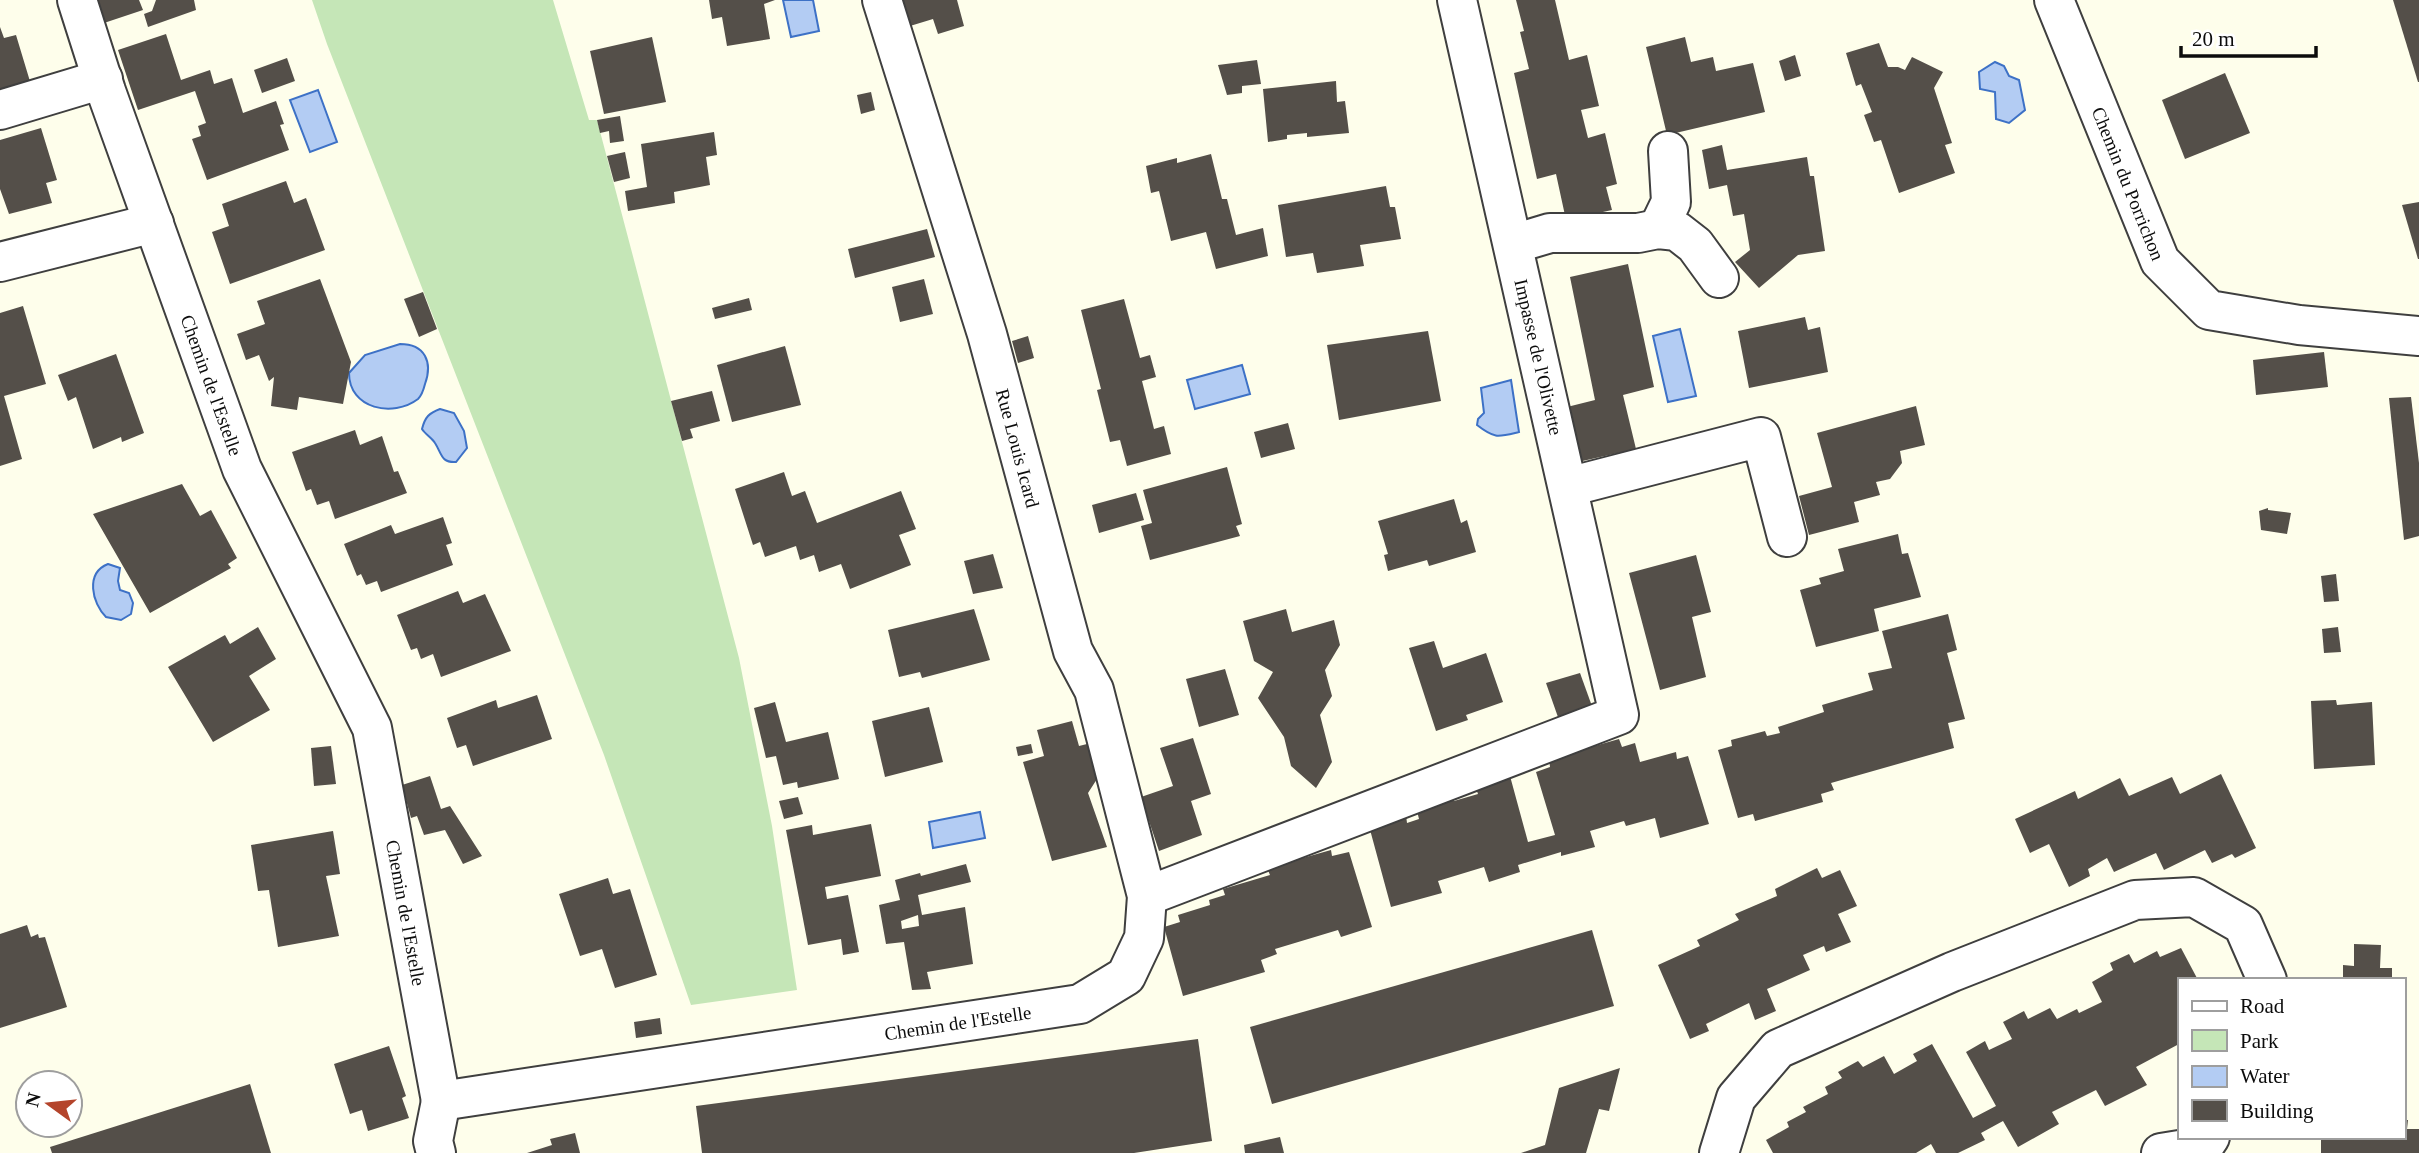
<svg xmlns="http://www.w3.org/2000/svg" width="2419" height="1153" font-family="'Times New Roman',serif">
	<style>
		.green { fill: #c5e6b7 }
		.water { fill: #b3ccf3; stroke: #3d71c6; stroke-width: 2 }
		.building { fill: #544f49; fill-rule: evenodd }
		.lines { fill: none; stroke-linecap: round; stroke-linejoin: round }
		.minor-casing { stroke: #3f3f3f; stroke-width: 42 }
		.minor { stroke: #fff; stroke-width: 38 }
		.labels { text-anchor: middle; stroke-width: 7; stroke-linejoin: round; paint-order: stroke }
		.street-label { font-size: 19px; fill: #0c0c0c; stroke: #fff }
	</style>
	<rect width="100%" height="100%" fill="#fefeeb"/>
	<path class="green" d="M312 0H553L589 120H597L739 658 772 826 797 990 691 1005 604 755 327 44Z"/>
	<g class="water">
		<path d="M783 0H813L819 31 791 37Z"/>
		<path d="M1995 62 2004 66 2009 76 2019 80 2025 110 2009 123 1996 119 1995 92 1980 89 1979 72Z"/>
		<path d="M318 90 337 142 310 152 290 100Z"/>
		<path d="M1680 329 1696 396 1668 402 1653 336Z"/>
		<path d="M400 344C425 344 433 362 425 384 424 388 421 396 418 399 393 418 349 409 349 373L365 355Z"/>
		<path d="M1242 365 1250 394 1195 409 1187 380Z"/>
		<path d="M1511 380 1519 432C1498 437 1495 439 1477 425L1478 419 1484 413 1481 388Z"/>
		<path d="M440 409 454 413 464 431 467 448 456 462C441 463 442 454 435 443 432 438 425 434 422 429 425 417 429 413 440 409Z"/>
		<path d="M108 564 120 568 118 581 120 590 129 593 133 603 131 614 121 620 106 617C92 603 85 573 108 564Z"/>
		<path d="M980 812 985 838 933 848 929 822Z"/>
	</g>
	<g class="building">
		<path d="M96 0H139L143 10 104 23Z"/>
		<path d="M156 0H194L196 10 148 27 144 14 152 11Z"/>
		<path d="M709 0H775L764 4 770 39 727 46 722 17 712 19Z"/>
		<path d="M889 0H957L964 26 938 34 933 19 910 26Z"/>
		<path d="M1516 0H1555L1569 60 1587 55 1599 106 1581 110 1588 138 1605 133 1617 184 1606 187 1612 210 1566 220 1556 174 1537 179 1514 73 1529 69 1520 32 1524 31Z"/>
		<path d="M2393 0H2419V82H2418Z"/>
		<path d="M0 27 4 38 16 35 32 88 0 97Z"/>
		<path d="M166 34 181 80 210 70 214 84 232 78 243 113 276 101 284 124 280 125 289 150 207 180 192 139 201 136 198 126 206 123 195 91 138 110 118 50Z"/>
		<path d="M652 37 666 102 604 114 590 51Z"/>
		<path d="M1685 37 1691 62 1713 57 1716 71 1753 63 1765 112 1667 135 1646 47Z"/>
		<path d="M1879 43 1888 67H1898L1905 70 1912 57 1943 72 1934 88 1952 143 1945 145 1955 173 1899 193 1881 140 1874 142 1864 115 1872 112 1861 84 1856 86 1846 53Z"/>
		<path d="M1795 55 1801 76 1785 81 1779 61Z"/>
		<path d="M287 58 295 81 262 93 254 70Z"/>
		<path d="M1257 60 1261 84 1242 86V93L1227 95 1218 65Z"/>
		<path d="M2225 73 2250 133 2185 159 2162 100Z"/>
		<path d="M1336 81 1337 102 1345 101 1349 133 1307 137V133L1287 135V139L1268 142 1263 89Z"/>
		<path d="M871 92 875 110 861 114 857 95Z"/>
		<path d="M620 116 624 141 610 143 609 131 600 133 597 120Z"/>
		<path d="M41 128 57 180 46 183 52 203 9 214 0 189V140Z"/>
		<path d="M714 132 717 155 706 157 710 185 674 192 675 203 628 211 625 191 647 187 641 144Z"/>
		<path d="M1722 145 1727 170 1807 157 1810 176H1814L1825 251 1798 255 1759 288 1735 262 1750 250 1744 214 1733 216 1727 185 1709 189 1702 150Z"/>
		<path d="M625 152 630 178 614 182 607 156Z"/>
		<path d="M1211 154 1222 199H1227L1236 235 1263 228 1268 256 1216 269 1206 232 1171 241 1159 191 1151 193 1146 166 1177 158V163Z"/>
		<path d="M286 181 294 203 306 198 325 250 230 284 212 232 229 226 222 204Z"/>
		<path d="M1386 186 1390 207H1395L1401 239 1360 245 1364 266 1317 273 1313 253 1286 257 1278 205Z"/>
		<path d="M2419 202V259H2418L2402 205Z"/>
		<path d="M927 229 935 257 855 278 848 249Z"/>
		<path d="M1628 264 1654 387 1623 395 1636 449 1578 462 1567 407 1595 400 1570 277Z"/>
		<path d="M320 279 351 362 343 404 299 397 297 410 271 406 274 377 269 381 259 355 246 360 237 334 265 324 257 301Z"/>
		<path d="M924 279 933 314 900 322 892 287Z"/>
		<path d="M423 292 437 329 419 337 404 299Z"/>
		<path d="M749 298 752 310 715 319 712 308Z"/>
		<path d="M1124 299 1140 358 1150 355 1156 377 1142 381 1154 429 1164 426 1171 454 1127 466 1120 440 1110 442 1097 390 1101 389 1081 310Z"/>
		<path d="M23 306 46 384 4 396 22 459 0 466V313Z"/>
		<path d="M1805 317 1808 330 1820 327 1828 372 1749 388 1738 331Z"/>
		<path d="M1428 331 1441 401 1339 420 1327 345Z"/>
		<path d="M1028 336 1034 358 1018 363 1012 341Z"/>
		<path d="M785 346 801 405 732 422 717 365Z"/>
		<path d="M2324 352 2328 387 2256 395 2253 360Z"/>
		<path d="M116 354 144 433 122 442 121 437 93 449 76 397 68 401 58 375Z"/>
		<path d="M712 391 720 421 690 429 693 438 682 441 671 401Z"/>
		<path d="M2411 397 2419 463V536L2404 540 2389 398Z"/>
		<path d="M1916 406 1925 445 1900 451 1902 463 1890 479 1876 482 1880 495 1854 502 1859 522 1809 535 1799 496 1832 487 1817 433Z"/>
		<path d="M1288 423 1295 449 1261 458 1254 432Z"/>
		<path d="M355 430 360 445 382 436 394 472 398 471 407 493 335 519 329 501 317 505 311 489 306 491 292 452Z"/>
		<path d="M1227 467 1242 524 1236 526 1240 536 1150 560 1141 526 1152 523 1143 490Z"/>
		<path d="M784 472 792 496 805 491 817 523 901 491 916 529 899 535 911 565 850 589 841 564 819 572 814 555 800 560 796 546 765 557 760 542 753 545 735 489Z"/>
		<path d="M182 484 200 516 211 510 237 558 228 564 231 568 150 613 93 514Z"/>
		<path d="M1136 493 1144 520 1099 533 1092 505Z"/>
		<path d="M1454 499 1461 523 1467 520 1476 552 1429 566 1427 560 1388 571 1384 555 1388 554 1378 521Z"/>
		<path d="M2268 508V510L2291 513 2287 534 2261 530 2259 511Z"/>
		<path d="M443 517 452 543 446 545 453 565 381 592 377 581 366 585 361 574 357 576 344 544 391 525 395 534Z"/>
		<path d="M1898 534 1902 554 1908 553 1921 597 1874 609 1879 631 1816 647 1800 590 1821 584 1819 578 1844 571 1838 549Z"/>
		<path d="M993 554 1003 588 973 594 964 561Z"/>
		<path d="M1696 555 1711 612 1692 617 1706 677 1660 690 1629 573Z"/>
		<path d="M2336 574 2339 601 2324 602 2321 576Z"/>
		<path d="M458 591 463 603 485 594 511 651 441 677 433 654 421 659 417 648 411 650 397 615Z"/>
		<path d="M974 609 990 660 922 678 920 672 899 677 888 630Z"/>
		<path d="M1286 609 1292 632 1334 620 1340 645 1325 670 1332 696 1320 715 1332 762 1316 788 1291 766 1284 737 1258 698 1273 672 1254 661 1243 621Z"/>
		<path d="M1948 614 1957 650 1947 653 1965 719 1948 723 1954 748 1831 783 1834 790 1821 794 1823 802 1755 821 1753 814 1738 818 1718 750 1732 746 1731 740 1765 731 1767 736 1780 733 1778 727 1824 712 1822 705 1873 690 1868 673 1892 668 1882 631Z"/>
		<path d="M258 627 276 659 249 676 270 710 213 742 168 667 225 635 230 644Z"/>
		<path d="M2338 627 2341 652 2324 653 2322 629Z"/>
		<path d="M1434 641 1443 668 1486 653 1503 702 1466 715 1468 720 1436 731 1409 648Z"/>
		<path d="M1225 669 1239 715 1199 727 1186 679Z"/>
		<path d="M1580 673 1593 709 1559 720 1546 683Z"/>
		<path d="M537 695 552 739 473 766 466 745 457 748 447 718 496 700 498 708Z"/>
		<path d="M2336 700 2337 705 2372 702 2375 765 2314 769 2311 701Z"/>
		<path d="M775 702 786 742 828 732 839 779 798 788 797 782 783 785 776 756 766 758 754 708Z"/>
		<path d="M929 707 943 762 885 777 872 721Z"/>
		<path d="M1072 721 1079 746 1087 744 1097 779 1088 793 1107 847 1052 861 1023 762 1044 756 1037 730Z"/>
		<path d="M1193 738 1211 794 1191 801 1202 835 1159 851 1141 797 1173 786 1160 748Z"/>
		<path d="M1619 739 1622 747 1635 743 1640 762 1676 752 1677 759 1688 756 1709 824 1660 838 1655 818 1626 826 1624 821 1590 831 1595 847 1561 856V852L1518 865 1520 872 1489 882 1484 867 1438 881 1442 893 1391 907 1369 826 1406 815 1407 823 1419 819 1415 803 1451 793 1454 801 1478 794 1475 786 1510 776 1528 842 1555 835 1536 772 1550 767 1549 759Z"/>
		<path d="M1031 744 1033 753 1018 756 1016 747Z"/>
		<path d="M331 746 336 784 314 786 311 748Z"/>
		<path d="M2221 774 2256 848 2235 858 2232 854 2212 863 2205 850 2164 870 2156 853 2114 872 2107 858 2088 869 2090 876 2069 887 2049 844 2030 853 2015 819 2075 791 2078 799 2120 778 2129 796 2172 777 2180 794Z"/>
		<path d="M430 776 441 809 450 806 482 856 463 864 445 830 424 835 417 816 411 818 402 785Z"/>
		<path d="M798 797 803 814 784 819 779 801Z"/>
		<path d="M871 824 881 876 825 887 827 899 848 895 859 952 843 955 841 939 808 945 786 830 812 825 813 835Z"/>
		<path d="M333 831 340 874 326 876 339 936 278 947 269 890 258 891 251 845Z"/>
		<path d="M1331 850 1332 856 1349 852 1372 927 1341 937 1338 930 1275 949 1277 954 1261 960 1265 972 1183 996 1164 927 1180 922 1178 915 1210 905 1209 900 1225 895 1223 889 1270 875 1267 868Z"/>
		<path d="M966 864 971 882 918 895 922 915 965 907 973 964 927 972 931 989 912 990 904 942 886 944 879 905 900 900 895 880 920 873 921 876ZM918 915 919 926 902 929 901 921Z"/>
		<path d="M1817 868 1822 878 1840 870 1857 906 1838 914 1851 942 1826 952 1824 946 1803 955 1810 970 1767 989 1776 1011 1755 1020 1749 1003 1706 1024 1709 1031 1690 1039 1658 965 1700 946 1697 940 1739 920 1735 914 1777 896 1775 889Z"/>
		<path d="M608 878 613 894 630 889 657 975 615 988 602 949 580 956 559 894Z"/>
		<path d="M27 925 31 937 38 934 39 938 45 937 67 1007 0 1028V934Z"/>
		<path d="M1592 930 1614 1006 1272 1104 1250 1027Z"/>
		<path d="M2354 944 2381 945 2380 968H2392V980H2343V965L2354 966Z"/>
		<path d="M2181 948 2198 980H2179V1044L2136 1067 2147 1085 2105 1106 2096 1090 2052 1112 2059 1124 2018 1147 2003 1121 1981 1133 1985 1140 1958 1153H1936L1931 1144 1916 1153H1773L1766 1140 1789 1127 1787 1122 1806 1112 1803 1107 1828 1094 1825 1087 1842 1078 1838 1072 1858 1061 1863 1067 1884 1056 1894 1074 1917 1061 1913 1054 1932 1044 1973 1118 1996 1106 1966 1052 1985 1041 1989 1050 2012 1039 2003 1022 2024 1011 2028 1019 2050 1008 2057 1019 2077 1009 2079 1013 2102 1002 2092 982 2113 970 2110 963 2129 954 2134 963 2157 951 2160 957Z"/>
		<path d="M660 1018 662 1034 636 1038 634 1022Z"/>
		<path d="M1198 1039 1212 1141 1134 1153H702L696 1106Z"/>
		<path d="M389 1046 406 1096 402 1098 409 1118 368 1131 362 1110 350 1114 334 1064Z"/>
		<path d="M1620 1068 1609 1111 1599 1109 1586 1153H1521L1545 1145 1559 1088Z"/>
		<path d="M250 1084 271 1153H52L50 1147Z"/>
		<path d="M2403 1120H2408L2407 1129H2419V1153H2321V1140L2403 1137Z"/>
		<path d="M575 1133 580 1153H527L552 1145 550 1139Z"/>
		<path d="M1280 1137 1284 1153H1245L1244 1145Z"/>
	</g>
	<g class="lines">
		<g class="minor-casing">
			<g id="minor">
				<path id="s1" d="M77 0 106 91 242 469 372 728 441 1101 1080 1004 1126 976 1144 938 1147 896 1094 690 1073 651 987 334 882 0"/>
				<path id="s2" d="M2054 0 2160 261 2209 310 2299 325 2419 336"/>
				<path d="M0 110 103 79"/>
				<path d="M1658 229 1671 202 1668 151"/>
				<path d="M1513 244 1550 233H1638L1658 229 1677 231 1695 245 1719 278"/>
				<path d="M0 262 154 223"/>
				<path d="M1568 487 1761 437 1787 537"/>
				<path d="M1147 896 1619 715 1457 0"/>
				<path d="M436 1153 433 1141 441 1101"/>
				<path d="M1719 1153 1736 1098 1778 1049 1952 972 2135 900 2194 897 2243 925 2267 980"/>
				<path d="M2161 1153 2204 1146 2210 1137"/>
			</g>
		</g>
		<use href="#minor" class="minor"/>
	</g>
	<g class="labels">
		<g class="street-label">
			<text dy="7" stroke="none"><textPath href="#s2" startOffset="198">Chemin du Porrichon</textPath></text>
			<text transform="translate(1539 357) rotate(77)" y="7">Impasse de l'Olivette</text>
			<text dy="7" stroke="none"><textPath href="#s1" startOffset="408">Chemin de l'Estelle</textPath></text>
			<text transform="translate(1018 448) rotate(75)" y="7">Rue Louis Icard</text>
			<text dy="7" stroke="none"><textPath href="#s1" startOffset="975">Chemin de l'Estelle</textPath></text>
			<text dy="7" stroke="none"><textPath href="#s1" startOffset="1689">Chemin de l'Estelle</textPath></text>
		</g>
	</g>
	<rect x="2178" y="978" width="228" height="161" fill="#ffffff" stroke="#9e9e9e" stroke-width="2"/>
	<rect x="2192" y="1001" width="35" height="10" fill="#ffffff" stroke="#9e9e9e" stroke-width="2"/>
	<text x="2240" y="1013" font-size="21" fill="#0c0c0c">Road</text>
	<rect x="2192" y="1030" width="35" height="21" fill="#c5e6b7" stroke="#9e9e9e" stroke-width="2"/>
	<text x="2240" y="1048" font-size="21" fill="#0c0c0c">Park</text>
	<rect x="2192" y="1066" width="35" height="21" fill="#b3ccf3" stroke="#9e9e9e" stroke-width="2"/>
	<text x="2240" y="1083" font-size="21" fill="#0c0c0c">Water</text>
	<rect x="2192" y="1100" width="35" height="21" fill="#544f49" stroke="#9e9e9e" stroke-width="2"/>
	<text x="2240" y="1118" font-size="21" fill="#0c0c0c">Building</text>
	<g transform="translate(49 1104) rotate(285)"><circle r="33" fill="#ffffff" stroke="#9e9e9e" stroke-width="2"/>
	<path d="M0-5L12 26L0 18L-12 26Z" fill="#b4442b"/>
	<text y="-10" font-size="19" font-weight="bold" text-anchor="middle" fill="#0c0c0c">N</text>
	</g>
	<path d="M2181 46v10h135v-10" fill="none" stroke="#0c0c0c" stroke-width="3.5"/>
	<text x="2192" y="46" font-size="21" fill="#0c0c0c" stroke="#ffffff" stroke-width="5" paint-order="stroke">20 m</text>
</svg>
